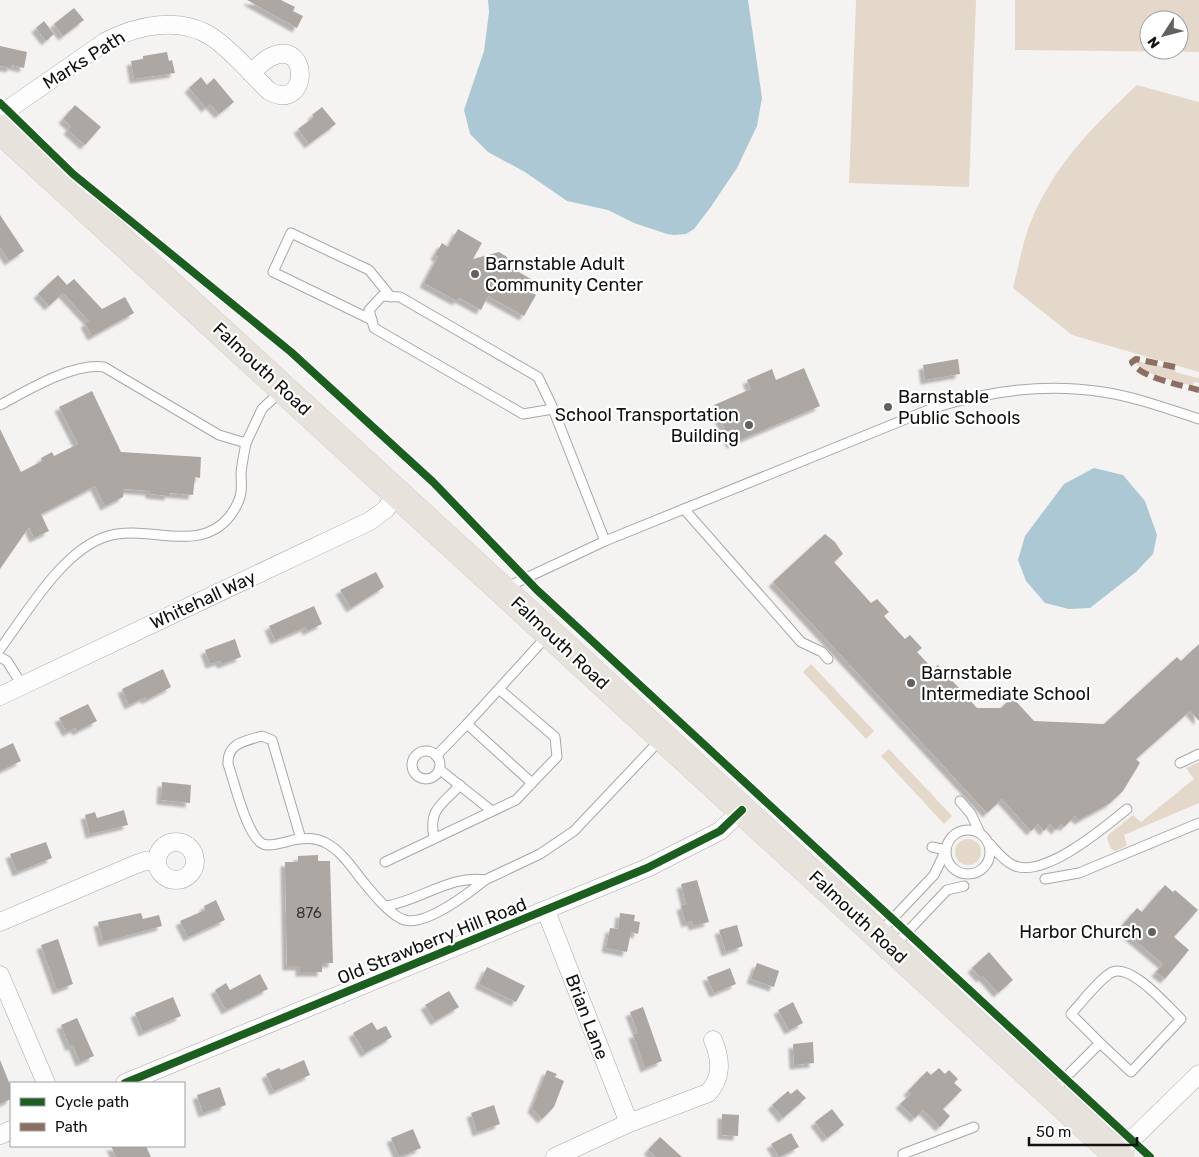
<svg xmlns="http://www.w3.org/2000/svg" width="1199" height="1157" font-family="Rubik,sans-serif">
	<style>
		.green { fill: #e4d8ca; fill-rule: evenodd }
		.water { fill: #acc8d4 }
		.building { fill: #aca7a2; filter: url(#shadow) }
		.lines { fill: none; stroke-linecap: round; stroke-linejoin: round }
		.lane-casing { stroke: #a8a7a6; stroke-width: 11 }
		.street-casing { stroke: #a8a7a6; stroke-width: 19 }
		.primary-casing { stroke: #d0d0cf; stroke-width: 29 }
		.lane { stroke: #fefdfd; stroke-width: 9 }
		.street { stroke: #fefdfd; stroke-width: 18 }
		.primary { stroke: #e7e2db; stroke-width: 28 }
		.quiet { stroke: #8d6e63; stroke-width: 6; stroke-dasharray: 12 6; stroke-linecap: butt }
		.cycleway-casing { stroke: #fff; stroke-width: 11 }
		.cycleway { stroke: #1b5e20; stroke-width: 8 }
		.poi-dot { fill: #616160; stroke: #fff; stroke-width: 2 }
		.labels { text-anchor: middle; stroke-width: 4.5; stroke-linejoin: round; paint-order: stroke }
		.number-label { font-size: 15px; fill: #383735 }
		.street-label { font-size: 18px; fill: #121211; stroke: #fff }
		.poi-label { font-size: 18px; fill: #121211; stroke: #fff; text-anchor: start }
	</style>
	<defs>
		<filter id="shadow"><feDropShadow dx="-4.5" dy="4.5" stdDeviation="1" flood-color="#0004"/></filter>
	</defs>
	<rect width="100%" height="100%" fill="#f5f3f2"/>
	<g class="green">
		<path d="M856 0H976L969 187 849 183Z"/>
		<path d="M1015 0H1199V52L1015 50ZM1149 20H1179V50H1149Z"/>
		<path d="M1137 85 1199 102V372L1072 335 1013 288C1018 268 1022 246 1029 226 1052 167 1092 127 1137 85Z"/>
		<path d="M1136 361 1176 369 1175 372 1198 378 1199 375V383L1194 382 1193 386 1156 376 1134 363Z"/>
		<path d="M811 664 874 731 866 739 803 672Z"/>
		<path d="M889 749 952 816 944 824 881 756Z"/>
		<path d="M1199 762V803L1124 835 1127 846 1115 851 1111 849 1107 839 1108 835 1133 815 1141 822 1194 779 1186 768Z"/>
		<circle cx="968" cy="852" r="13"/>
	</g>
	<g class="water">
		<path d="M488 0H748L762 98 757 126 737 168 710 208 694 229 686 234 674 235 667 234 634 223 608 210 567 201 525 172 488 152 470 134 464 110 484 51 489 12Z"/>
		<path d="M1094 468 1123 475 1145 501 1157 535 1153 554 1136 572 1090 608 1069 609 1045 603 1026 581 1018 560 1025 536 1064 484Z"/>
	</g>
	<g class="building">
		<path d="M247 0H281L295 7 293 11 303 16 297 28Z"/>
		<path d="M74 8 84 20 63 36 54 24Z"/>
		<path d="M44 21 54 34 46 41 36 28Z"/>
		<path d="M0 46 27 52 24 68 12 65 11 68 0 66Z"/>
		<path d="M167 52 169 61 172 60 175 73 134 79 131 61 143 59V56Z"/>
		<path d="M201 77 207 85 214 78 234 102 219 114 210 104 206 108 189 88Z"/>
		<path d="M75 105 101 127 85 145 68 130 71 126 63 119Z"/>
		<path d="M322 107 336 124 309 144 298 129 314 117 312 115Z"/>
		<path d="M0 215 24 251 9 261 0 247Z"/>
		<path d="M458 229 482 243 473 259 499 252 507 257 512 268 536 282 530 292 536 295 524 316 488 296 481 310 459 298 457 301 424 283 438 257 435 255 442 243 448 247Z"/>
		<path d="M58 275 67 285 74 279 102 309 125 297 134 313 92 336 85 323 89 321 63 293 49 306 38 294Z"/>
		<path d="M958 359 960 374 925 380 923 365Z"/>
		<path d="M804 368 820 406 731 444 714 405 751 389 747 380 772 369 776 380Z"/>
		<path d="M92 391 121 452 201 457 200 478 195 477 193 495 169 493V496L150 494V491L124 489 123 497 105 506 95 486 41 514 49 531 34 538 29 527 0 569V429L21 472 42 461 41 458 52 452 54 456 78 444 59 407Z"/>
		<path d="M825 534 835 542 843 554 834 562 871 603 877 599 889 612 884 616 905 639 910 635 922 648 917 652 933 669 938 665 977 708H1001L1012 697 1034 721 1104 724 1177 657 1181 661 1199 644V721L1190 711 1136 759 1140 763 1123 791 1110 803 1079 820 1075 816 1064 827 1061 824 1056 830 1050 824 1044 831 1038 824 1031 831 1002 799 987 813 773 582Z"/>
		<path d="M376 572 384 587 351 608 340 590Z"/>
		<path d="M314 606 322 624 307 631 306 627 275 640 269 626Z"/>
		<path d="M235 639 241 657 222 664 220 661 210 664 205 650Z"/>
		<path d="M163 669 171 687 146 700 145 697 129 705 122 689Z"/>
		<path d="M88 704 97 721 77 731 75 728 67 732 59 718Z"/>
		<path d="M13 743 21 761 0 771V749Z"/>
		<path d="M162 782 191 785 190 803 161 800Z"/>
		<path d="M124 810 128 825 90 834 85 815 95 812 97 818Z"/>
		<path d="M46 842 52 858 17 872 10 854Z"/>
		<path d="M318 855V861H330L333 963H322V972H300V966H287L285 862H298V856Z"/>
		<path d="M697 880 709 922 693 926 692 921 686 923 681 906 686 904 681 884Z"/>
		<path d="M1165 885 1173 892 1175 890 1198 910 1174 937 1189 950 1165 979 1156 972 1163 964 1120 928 1137 908 1142 912Z"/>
		<path d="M216 900 225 920 188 937 180 921 205 910 204 906Z"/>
		<path d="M141 913 143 919 159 915 162 926 103 942 98 922Z"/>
		<path d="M620 913 635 915 634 921 640 922 638 934 631 932 627 952 606 948 610 928 618 929Z"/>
		<path d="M737 925 743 946 726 952 719 930Z"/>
		<path d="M58 939 73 984 57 990 41 945Z"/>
		<path d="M989 952 1013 980 998 993 983 976 981 978 972 968Z"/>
		<path d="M757 963 779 971 774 987 751 979Z"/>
		<path d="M487 967 525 986 516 1002 479 984Z"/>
		<path d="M730 968 736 984 714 993 707 977Z"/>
		<path d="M260 974 268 989 226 1010 215 990 226 983 230 990Z"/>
		<path d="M449 991 459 1007 435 1021 425 1005Z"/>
		<path d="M173 997 181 1016 143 1032 135 1013Z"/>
		<path d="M793 1002 803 1023 789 1030 778 1010Z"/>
		<path d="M643 1007 662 1061 645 1068 633 1034 638 1033 630 1012Z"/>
		<path d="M77 1018 94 1056 80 1062 73 1045 70 1047 61 1025Z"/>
		<path d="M372 1022 377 1030 386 1026 392 1037 365 1053 353 1033Z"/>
		<path d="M813 1042 814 1063 794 1065 793 1044Z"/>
		<path d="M0 1060 11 1087V1099L0 1104Z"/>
		<path d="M304 1060 310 1075 274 1091 266 1074 279 1068 281 1070Z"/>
		<path d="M939 1068 945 1074 949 1070 958 1079 954 1083 962 1090 943 1109 950 1116 940 1127 923 1110 915 1118 900 1104 911 1094 908 1091 927 1071 931 1075Z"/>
		<path d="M547 1070 557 1074 555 1077 564 1081 554 1107 542 1119 532 1108Z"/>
		<path d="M220 1087 226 1105 203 1113 197 1095Z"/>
		<path d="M797 1089 806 1098 783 1118 772 1105 788 1091 791 1094Z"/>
		<path d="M494 1105 500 1124 477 1132 471 1113Z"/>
		<path d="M832 1109 844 1125 827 1138 815 1122Z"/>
		<path d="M722 1114 739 1115 738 1136 722 1135Z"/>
		<path d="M413 1129 421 1148 399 1157 391 1138Z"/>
		<path d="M791 1133 799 1147 779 1157 771 1144Z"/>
		<path d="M660 1137 682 1157H656L648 1150Z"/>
		<path d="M111 1146H146L151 1157H116Z"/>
	</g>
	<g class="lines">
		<g class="lane-casing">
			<g id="lane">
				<path d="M372 320 273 272 291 233 369 270 391 297"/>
				<path d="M0 405C28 390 72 363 104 367L219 435 246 443C244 453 242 463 241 473 241 479 242 486 241 492 240 500 235 509 230 516 199 555 149 524 108 536 63 549 27 613 0 649"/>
				<path d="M553 409 523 414 374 328 369 310 382 296 400 297 538 377 551 404 553 409 605 541"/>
				<path d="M246 443 262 409 281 391"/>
				<path d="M684 509 801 642 822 652 828 659"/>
				<path d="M505 588 605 541 933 408C988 391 1047 383 1103 392 1136 397 1168 409 1199 419"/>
				<path d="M0 657 7 661 22 685"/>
				<path d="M499 689 555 737 557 757 532 783 467 724 547 636"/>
				<circle cx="426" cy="765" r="14"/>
				<path d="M436 756 467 724"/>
				<path d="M1180 763 1199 754"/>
				<path d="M439 769 492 811"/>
				<path d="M960 801 971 814 980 833"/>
				<circle cx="968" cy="852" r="22"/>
				<path d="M434 838C428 809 442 805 460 785"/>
				<path d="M301 839 272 740 262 736C245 741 227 743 228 764 234 781 247 837 263 844 271 847 285 842 293 840 305 838 315 837 326 843 341 851 351 866 361 879 370 890 391 917 405 920 426 926 469 893 485 880 452 874 419 901 386 906"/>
				<path d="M990 844C996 851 1004 861 1013 865 1043 880 1105 827 1127 809"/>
				<path d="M385 862 516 800 532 783"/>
				<path d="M1045 879 1079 873 1199 823"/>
				<path d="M485 880 540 854 574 831 661 739"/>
				<path d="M879 933 934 875 946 850 932 847"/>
				<path d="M894 946 947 890 964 886"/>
				<path d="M1052 1091 1100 1043 1071 1014C1083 1001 1095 984 1109 974 1128 959 1167 1006 1181 1019L1131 1072 1100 1043"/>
				<path d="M903 1157V1154L974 1127"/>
			</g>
		</g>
		<g class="street-casing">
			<g id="street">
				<path d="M0 115 105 42C137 25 180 16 212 37 234 52 250 73 269 91 309 113 310 40 273 56 265 59 257 67 251 73"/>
				<path d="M0 696 370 521 386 509 397 493"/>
				<circle cx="176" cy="861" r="19"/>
				<path d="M546 911 629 1123"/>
				<path d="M0 922 134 865 145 861 156 862"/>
				<path d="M0 975 46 1083"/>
				<path d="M125 1083 647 868 720 831 742 810"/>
				<path d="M0 1135 11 1130"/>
				<path d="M1117 1154 1199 1074"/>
				<path d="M555 1157 629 1123 708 1093C723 1077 721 1059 713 1040"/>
			</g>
		</g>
		<g class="primary-casing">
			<path id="primary" d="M0 129 1120 1157"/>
		</g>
		<use href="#lane" class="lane"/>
		<use href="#street" class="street"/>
		<use href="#primary" class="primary"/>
		<path class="quiet" d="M1175 367 1136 359 1132 362C1140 378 1182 385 1199 390"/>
		<g class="cycleway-casing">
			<g id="cycleway">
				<path d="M0 103 73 174 291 352 433 482 537 590 1150 1157"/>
				<path d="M125 1083 647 868 720 831 742 810"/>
			</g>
		</g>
		<use href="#cycleway" class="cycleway"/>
	</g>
	<g class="poi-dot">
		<circle cx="475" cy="274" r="5"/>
		<circle cx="888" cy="407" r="5"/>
		<circle cx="749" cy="425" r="5"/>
		<circle cx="911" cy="683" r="5"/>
		<circle cx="1152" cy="932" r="5"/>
	</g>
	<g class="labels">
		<g class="number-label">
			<text x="309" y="918">876</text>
		</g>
		<g class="street-label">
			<text transform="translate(84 60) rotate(-32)" y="6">Marks Path</text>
			<text transform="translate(262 369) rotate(43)" y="6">Falmouth Road</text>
			<text transform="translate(203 600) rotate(-25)" y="6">Whitehall Way</text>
			<text transform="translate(560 643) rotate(43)" y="6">Falmouth Road</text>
			<text transform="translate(858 917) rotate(43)" y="6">Falmouth Road</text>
			<text transform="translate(432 941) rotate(-22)" y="6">Old Strawberry Hill Road</text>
			<text transform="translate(587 1017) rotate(69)" y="6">Brian Lane</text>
		</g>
		<g class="poi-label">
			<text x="485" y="270">Barnstable Adult<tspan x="485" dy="21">Community Center</tspan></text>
			<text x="898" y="403">Barnstable<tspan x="898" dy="21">Public Schools</tspan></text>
			<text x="739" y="421" text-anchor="end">School Transportation<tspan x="739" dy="21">Building</tspan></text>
			<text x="921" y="679">Barnstable<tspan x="921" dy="21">Intermediate School</tspan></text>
			<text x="1142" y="938" text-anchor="end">Harbor Church</text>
		</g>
	</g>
	<rect x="10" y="1082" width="175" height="65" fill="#ffffff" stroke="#a0a0a0"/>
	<rect x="20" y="1098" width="25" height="8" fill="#1b5e20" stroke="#a0a0a0"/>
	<text x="55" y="1107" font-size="15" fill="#121211">Cycle path</text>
	<rect x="20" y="1123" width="25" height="8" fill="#8d6e63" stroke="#a0a0a0"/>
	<text x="55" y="1132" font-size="15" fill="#121211">Path</text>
	<g transform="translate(1164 35) rotate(234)"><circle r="24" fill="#ffffff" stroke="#a0a0a0"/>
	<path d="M0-4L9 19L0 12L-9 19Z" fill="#616160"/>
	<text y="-8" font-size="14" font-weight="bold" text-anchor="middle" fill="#121211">N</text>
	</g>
	<path d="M1029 1137v8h108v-8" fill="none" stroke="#121211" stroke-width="2.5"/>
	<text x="1036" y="1137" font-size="15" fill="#121211" stroke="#ffffff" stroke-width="4" paint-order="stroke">50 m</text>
</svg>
